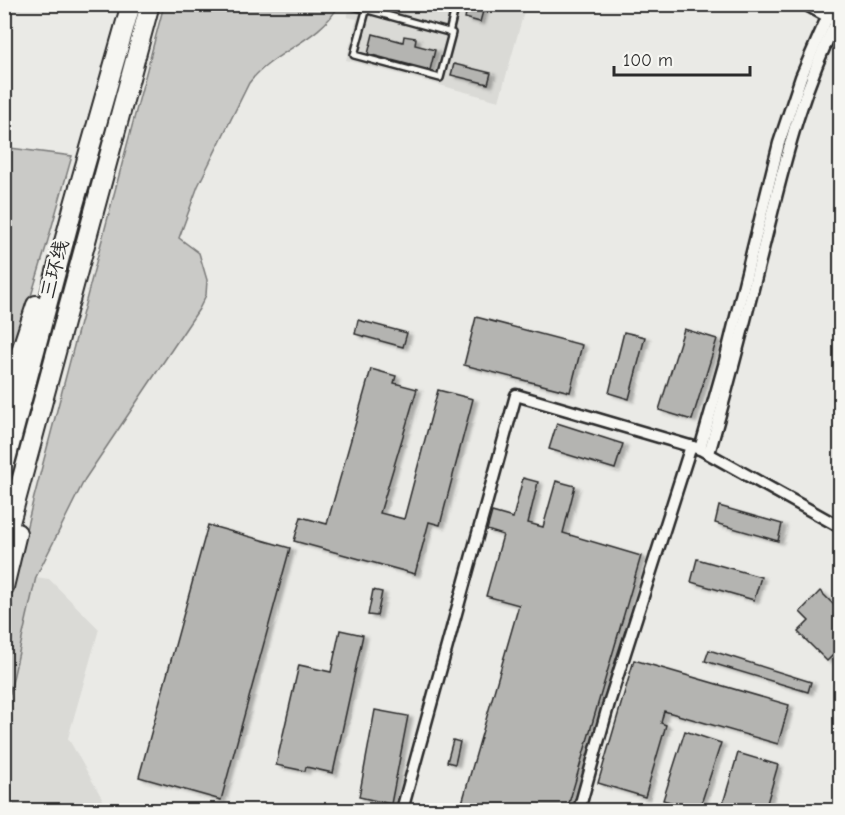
<svg xmlns="http://www.w3.org/2000/svg" width="845" height="815" font-family="'Comic Neue','LXGW WenKai TC',sans-serif">
	<style>
		.built { fill: #dadad6 }
		.green { fill: #cacac7; stroke: #7a7a79; stroke-width: 1.5 }
		.building { fill: #b4b4b1; stroke: #2b2b2b; stroke-width: 1.5; filter: url(#shadow) }
		.lines { fill: none; stroke-linecap: round; stroke-linejoin: round }
		.service-casing { stroke: #2b2b2b; stroke-width: 10 }
		.minor-casing { stroke: #2b2b2b; stroke-width: 15 }
		.primary-casing { stroke: #2b2b2b; stroke-width: 21 }
		.trunk-casing { stroke: #2b2b2b; stroke-width: 22 }
		.service { stroke: #f6f6f2; stroke-width: 5 }
		.minor { stroke: #f6f6f2; stroke-width: 10 }
		.primary { stroke: #f6f6f2; stroke-width: 16 }
		.trunk { stroke: #f6f6f2; stroke-width: 18 }
		.labels { text-anchor: middle; stroke-width: 5; stroke-linejoin: round; paint-order: stroke }
		.street-label { font-size: 20px; fill: #2b2b2b; stroke: #f6f6f2 }
	</style>
	<defs>
		<filter id="shadow"><feDropShadow dx="4.5" dy="2.5" stdDeviation="1.5" flood-color="#0004"/></filter>
	</defs>
	<rect width="100%" height="100%" fill="#eaeae6"/>
	<filter id="ink" filterUnits="userSpaceOnUse"><feTurbulence type="fractalNoise" baseFrequency=".0167" numOctaves="2"/><feDisplacementMap in="SourceGraphic" scale="12" xChannelSelector="R" yChannelSelector="G"/><feConvolveMatrix kernelMatrix="1 2 1 2 8 2 1 2 1" color-interpolation-filters="sRGB"/></filter>
	<g filter="url(#ink)">
		<g class="built">
			<path d="M351 5H526L499 101 346 60 357 19 347 17Z"/>
			<path d="M36 577 49 579 99 629 68 738 102 798 101 810H5V715Z"/>
		</g>
		<g class="green">
			<path d="M5 4 33 5 12 9 9 15 7 77 5 90Z"/>
			<path d="M164 5H339C320 41 273 51 249 83L198 186 179 238 199 253 207 280 206 295 199 309 85 479 36 577 5 714V615L33 501Z"/>
			<path d="M5 145 10 148 72 156 46 247 5 381Z"/>
		</g>
		<g class="building">
			<path d="M468 4H485L480 22 465 18Z"/>
			<path d="M373 34 403 42 404 36 416 38 415 45 435 50 430 70 368 54Z"/>
			<path d="M454 64 491 73 488 84 451 75Z"/>
			<path d="M476 317 582 345 570 392 464 365Z"/>
			<path d="M358 320 407 333 403 347 355 334Z"/>
			<path d="M684 329 717 339 692 420 659 410Z"/>
			<path d="M624 332 645 337 629 399 609 393Z"/>
			<path d="M371 369 396 376 394 383 417 389 380 513 404 519 438 390 473 399 440 525 429 522 415 574 294 541 301 517 327 524Z"/>
			<path d="M557 423 623 444 615 469 549 449Z"/>
			<path d="M523 478 538 482 528 523 543 527 556 481 575 486 563 533 641 556 567 810H460L519 605 486 596 503 535 487 530 492 512 513 518Z"/>
			<path d="M719 506 782 524 778 541 715 523Z"/>
			<path d="M208 525 290 548 221 800 139 777Z"/>
			<path d="M697 559 761 577 754 600 691 582Z"/>
			<path d="M373 590 382 592 377 616 368 615Z"/>
			<path d="M820 591 840 611V648L827 661 798 632 809 621 800 612Z"/>
			<path d="M340 630 363 635 333 773 306 767 305 771 276 765 299 665 331 672Z"/>
			<path d="M709 650 811 682 808 692 705 661Z"/>
			<path d="M634 660 789 705 778 744 664 711 661 723 666 725 645 797 598 783Z"/>
			<path d="M375 710 408 716 391 804 359 797Z"/>
			<path d="M685 731 721 743 699 810 663 800Z"/>
			<path d="M453 740 460 742 455 764 447 762Z"/>
			<path d="M738 753 778 765 765 810H721Z"/>
		</g>
		<g class="lines">
			<g class="service-casing">
				<g id="service">
					<path d="M346 4 452 33 440 78 354 55 366 11"/>
					<path d="M449 33 456 4"/>
				</g>
			</g>
			<g class="minor-casing">
				<g id="minor">
					<path d="M700 449 724 365 779 143 801 77 833 4"/>
					<path d="M709 453C729 385 746 317 763 249 784 165 800 92 840 14"/>
					<path d="M402 810 516 395 700 449 840 527"/>
					<path d="M579 810 609 703 691 446"/>
				</g>
			</g>
			<g class="primary-casing">
				<path id="primary" d="M811 4 840 20"/>
			</g>
			<g class="trunk-casing">
				<g id="trunk">
					<path d="M4 403 36 305"/>
					<path d="M4 467 73 208 131 4"/>
					<path d="M4 545 150 4"/>
					<path d="M4 587 17 533"/>
				</g>
			</g>
			<use href="#service" class="service"/>
			<use href="#minor" class="minor"/>
			<use href="#primary" class="primary"/>
			<use href="#trunk" class="trunk"/>
		</g>
	</g>
	<g class="labels">
		<g class="street-label">
			<text transform="translate(54 269) rotate(-75)" y="7">三环线</text>
		</g>
	</g>
	<rect width="845" height="815" fill="none" stroke="#f6f6f2" stroke-width="24"/>
	<rect x="12" y="12" width="821" height="791" fill="none" stroke="#2b2b2b" stroke-width="2" filter="url(#ink)"/>
	<path d="M614 66v9h136v-9" fill="none" stroke="#2b2b2b" stroke-width="3"/>
	<text x="623" y="66" font-size="18" fill="#2b2b2b" stroke="#f6f6f2" stroke-width="4.5" paint-order="stroke">100 m</text>
</svg>
